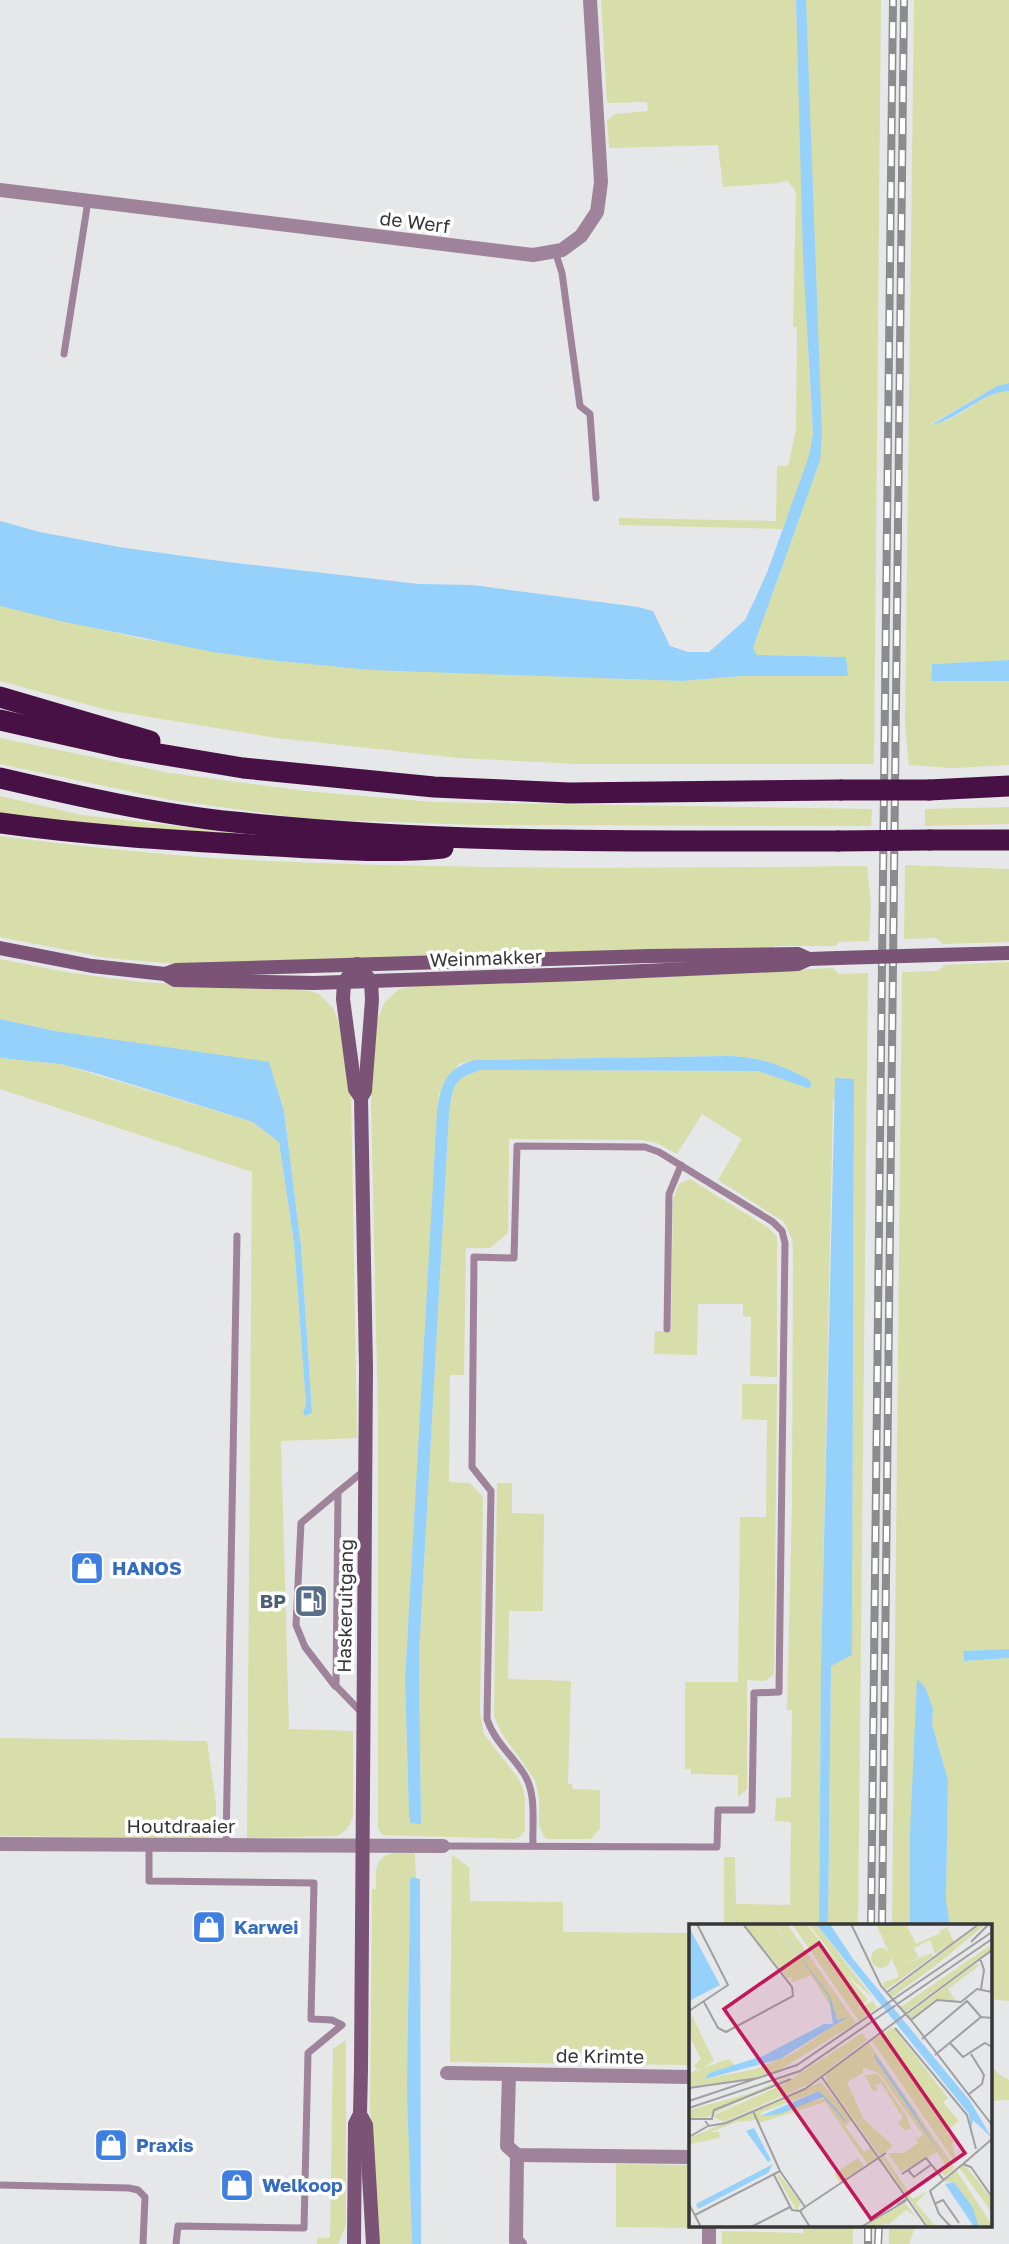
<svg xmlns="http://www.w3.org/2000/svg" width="1009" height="2244" font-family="'Golos Text',sans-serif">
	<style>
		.green { fill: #d7dea9; fill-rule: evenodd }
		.water { fill: #96d1fc }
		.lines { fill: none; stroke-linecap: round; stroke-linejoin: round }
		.service { stroke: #9e839b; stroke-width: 7 }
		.minor { stroke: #9e839b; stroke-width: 14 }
		.secondary { stroke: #7a5376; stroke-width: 14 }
		.motorway { stroke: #481145; stroke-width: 21 }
		.rail-casing { stroke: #8c8c8e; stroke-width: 8 }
		.rail { stroke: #fff; stroke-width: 5; stroke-dasharray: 16; stroke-linecap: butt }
		.secondary-bridge { stroke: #7a5376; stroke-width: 14 }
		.motorway-bridge { stroke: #481145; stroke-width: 21 }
		.labels { text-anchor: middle; stroke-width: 7; stroke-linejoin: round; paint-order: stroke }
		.street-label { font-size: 19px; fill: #363637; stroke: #fff }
		.shop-label { font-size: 19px; font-weight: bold; fill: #366cbe; stroke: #fff; text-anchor: start }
		.service-label { font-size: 19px; font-weight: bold; fill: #4e5e75; stroke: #fff; text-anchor: end }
		.inset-road { fill: none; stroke: #a0a0a2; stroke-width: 2 }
		.view { fill: #c2185b; fill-opacity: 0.15; stroke: #c2185b; stroke-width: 3.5 }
		.inset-edge { fill: none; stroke: #363637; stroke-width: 3.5 }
	</style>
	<rect width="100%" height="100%" fill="#e6e7e9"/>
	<g class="green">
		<path d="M601 0H796L809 370 813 434 810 456 783 529 619 525V518L776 521 777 466H788L796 429 797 327H793L796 192 787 180 779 183 723 187 718 145 609 148 607 120 616 114 648 111 647 102 607 103Z"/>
		<path d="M806 0H881L874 764H577L459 758 277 738 107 710 0 681V606L147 640 473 673 682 681 742 676 846 657 757 655 753 648 820 461Z"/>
		<path d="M914 0H1009V383L997 386 931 424C960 423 980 392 1009 391V660L932 664 931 680 1009 681V765L952 768 909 765 905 725Z"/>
		<path d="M0 738 170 773 305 791 432 802 872 809 871 826 478 825 307 819 171 800 0 764Z"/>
		<path d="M0 796 82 815 229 832 248 838 0 819Z"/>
		<path d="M1009 807V824L925 826V809Z"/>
		<path d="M0 836C82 846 165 856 248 860 454 870 661 868 867 866L871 904 869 941 838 942 836 946H773V950L177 964 108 958 0 937Z"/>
		<path d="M905 865 1009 869V942L943 944 936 938 904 939Z"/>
		<path d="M0 959 66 972 139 982 310 991 319 994 333 1008 338 1020 351 1087 357 1438 281 1441 289 1729 353 1731V1817L347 1829 338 1836 247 1838 252 1172 0 1089V1058L60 1064 253 1122 279 1142 294 1243 306 1405 303 1412 305 1416 312 1413 301 1246 284 1111 269 1063 55 1031 0 1019Z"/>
		<path d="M1009 962V1649L963 1651 964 1661 1009 1658V2001L990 1999V1926L950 1925 946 1901 948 1780 932 1724 933 1707 910 1833V1925L892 1926 902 972 938 971 944 965Z"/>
		<path d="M833 968 839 974 868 973 858 1925H828L831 1665 852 1655 854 1079 833 1100 821 1665 819 1925H724V1857H735L736 1904 790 1905 791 1822 775 1821 776 1798 791 1797 792 1710H787L792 1504 793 1250 792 1239 784 1222 718 1180 742 1139 702 1114 677 1154 657 1143 642 1140 509 1139 508 1233 490 1248H466L464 1375H450L449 1482 470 1483 483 1497 480 1713 484 1734 518 1778 523 1788 525 1800V1830L521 1836 515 1839 383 1835 378 1829V1418L371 1102 372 1057 377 1020 385 1002 399 989 421 985 660 977ZM728 1056C760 1057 779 1064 807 1079L781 1078 758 1071 481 1070C452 1079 453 1086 449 1114L419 1655 421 1823 409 1816 405 1680 439 1094 459 1064 475 1060Z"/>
		<path d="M690 1179 769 1228 777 1237V1377L750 1376 751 1317 743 1316V1304H698L697 1355 654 1354 655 1331H671L673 1200 679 1184Z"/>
		<path d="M742 1384H777L774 1674 765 1681 747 1680V1789L738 1797V1775L691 1774V1769H685V1682H738L740 1517H766L767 1420 742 1419Z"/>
		<path d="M497 1483H512V1513L544 1514 543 1611H509L508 1679 571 1681 568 1784H572L573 1789 600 1790V1828L591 1839H548L544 1837 539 1825V1799L535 1780 501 1732 494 1716Z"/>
		<path d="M0 1738 207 1741 216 1804V1830L207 1838 0 1836Z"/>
		<path d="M394 1853H415L416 1877 410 1880C407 2002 408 2123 412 2244H377L370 2106 372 1889H376C376 1872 373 1857 394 1853Z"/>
		<path d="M452 1855 469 1867 470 1901 563 1902V1932L690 1933V2065L450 2062Z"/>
		<path d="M346 2040V2225L338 2244H317V2238H330L333 2049Z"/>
		<path d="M990 2065 999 2074 1009 2080V2100L990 2101Z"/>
		<path d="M616 2164 690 2165V2225H703V2228L616 2227Z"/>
		<path d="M804 2225H853V2244H722V2231L803 2233Z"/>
		<path d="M889 2225H916L909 2244H889Z"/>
	</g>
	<g class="water">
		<path d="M796 0H806L822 434 820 461 753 648 757 655 846 657 848 676H742L682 681 371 670 278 661 213 652 60 621 0 606V521L40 532 119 547 227 562 419 584 473 585 638 607 653 611 670 646 688 652H709L745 620 756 597 768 570 809 456 813 434 803 257Z"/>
		<path d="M1009 383V391C981 392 959 420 931 425L997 386Z"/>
		<path d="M1009 660V681H931L932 664Z"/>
		<path d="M0 1019 55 1031 269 1062 284 1111 301 1246 312 1413 305 1416 303 1412 306 1405 294 1243 279 1142 253 1122 95 1073 60 1064 0 1058Z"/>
		<path d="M728 1056C760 1057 779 1064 808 1079L811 1083V1087L808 1088 758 1071 481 1070C452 1079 453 1086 449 1114L419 1655 421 1824 411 1823 409 1816 405 1680 437 1112C441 1083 446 1068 475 1060Z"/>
		<path d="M835 1078 854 1079 852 1655 831 1666 828 1925 819 1926 821 1665Z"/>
		<path d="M1009 1649V1658L964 1661 963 1651Z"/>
		<path d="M917 1679 925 1687 933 1708 932 1724 948 1780 946 1901 950 1925H910V1833Z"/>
		<path d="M412 1877 420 1879 421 2244H412L407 2091 410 1880Z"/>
	</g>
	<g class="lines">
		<g class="service">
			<path d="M555 251 562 273 580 406 590 414 596 498"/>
			<path d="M64 354 88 201"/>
			<path d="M667 1329 669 1194 681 1165"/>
			<path d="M335 1686 305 1647 296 1625 301 1523 338 1492"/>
			<path d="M363 1714 336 1686 338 1492 365 1470"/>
			<path d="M149 1845V1881L314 1883 311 2019 332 2020 342 2025 308 2053 304 2228 178 2226 176 2244"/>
			<path d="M226 1845 237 1236"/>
			<path d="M443 1846 717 1847 718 1810H752L754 1693 779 1692 785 1243 782 1231 773 1222 659 1152 645 1147 517 1146 514 1258 474 1257 472 1467 491 1491 487 1719C494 1741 512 1755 524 1774 537 1794 532 1823 533 1846"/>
			<path d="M0 2185 129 2188 138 2190 145 2197 143 2244"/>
		</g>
		<g class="minor">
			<path d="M0 190 533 255 562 250 581 236 597 212 601 182 590 0"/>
			<path d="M0 1844 443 1846"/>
			<path d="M447 2073 690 2077"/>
			<path d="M509 2074 507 2146 517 2155 690 2157"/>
			<path d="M517 2155 516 2241 520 2244"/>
			<path d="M709 2244V2225"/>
		</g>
		<g class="secondary">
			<path d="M0 948 92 966 165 974 176 970 649 956 798 954 809 959"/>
			<path d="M937 955 1009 953"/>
			<path d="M165 974 175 980 314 983 579 974 798 964 809 959 838 958"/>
			<path d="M361 1098 365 1091 372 1000 371 981 365 974"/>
			<path d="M360 2114 366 2125 373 2244"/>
			<path d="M354 2244 355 2124 360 2114 361 2069 366 1368 361 1098 355 1089 343 999 344 982 357 964"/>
		</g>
		<g class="motorway">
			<path d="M0 697 150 741"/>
			<path d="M0 720 124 748 243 768 434 787 569 793 841 790"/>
			<path d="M0 778C77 796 156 814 234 822 435 844 636 841 838 841"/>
			<path d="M929 790 1009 786"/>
			<path d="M0 823C85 835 170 840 256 845 318 848 380 854 443 848"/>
			<path d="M930 840H1009"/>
		</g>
		<g class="rail-casing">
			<g id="rail">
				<path d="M871 1926 893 0"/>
				<path d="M882 1926 904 0"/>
				<path d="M868 2225V2244"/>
				<path d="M878 2244 879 2225"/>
			</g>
		</g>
		<use href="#rail" class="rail"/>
		<path class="secondary-bridge" d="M838 958 937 955"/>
		<g class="motorway-bridge">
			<path d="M841 790H929"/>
			<path d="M838 841 930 840"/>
		</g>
	</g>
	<defs>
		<g id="shop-square" transform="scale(1.75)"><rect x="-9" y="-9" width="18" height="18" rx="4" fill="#3f7fe0" stroke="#fff"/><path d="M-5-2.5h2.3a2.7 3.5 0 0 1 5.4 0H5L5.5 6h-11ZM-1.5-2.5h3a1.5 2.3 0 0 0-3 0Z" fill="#fff"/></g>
		<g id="fuel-square" transform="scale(1.75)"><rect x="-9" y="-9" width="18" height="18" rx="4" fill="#5c6f8a" stroke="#fff"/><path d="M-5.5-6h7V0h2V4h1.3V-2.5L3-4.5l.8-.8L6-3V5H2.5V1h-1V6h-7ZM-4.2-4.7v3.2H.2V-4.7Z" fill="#fff"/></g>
	</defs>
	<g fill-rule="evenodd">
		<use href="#shop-square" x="87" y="1568"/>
		<use href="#fuel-square" x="311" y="1601"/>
		<use href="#shop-square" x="209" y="1927"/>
		<use href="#shop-square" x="111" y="2145"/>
		<use href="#shop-square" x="237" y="2185"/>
	</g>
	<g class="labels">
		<g class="street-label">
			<text transform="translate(415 222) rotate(7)" y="7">de Werf</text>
			<text transform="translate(486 958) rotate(-2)" y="7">Weinmakker</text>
			<text transform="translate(345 1606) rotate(-89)" y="7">Haskeruitgang</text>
			<text x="181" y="1833">Houtdraaier</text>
			<text transform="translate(600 2056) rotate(1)" y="7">de Krimte</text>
		</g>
		<g class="shop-label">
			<text x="112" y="1575">HANOS</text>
			<text x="234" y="1934">Karwei</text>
			<text x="136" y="2152">Praxis</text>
			<text x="262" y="2192">Welkoop</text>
		</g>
		<g class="service-label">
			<text x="286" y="1608">BP</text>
		</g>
	</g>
	<g transform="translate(689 1924)">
		<rect width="303" height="303" fill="#e6e7e9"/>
		<path d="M55 0H85L140 72 86 0H98L167 99 92 145 61 155 0 163V149L40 135 46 141 20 149 16 155 67 145 105 129 158 93 148 97 140 73 143 83 128 94 142 83 122 51 102 59 103 53 99 55ZM103 0H117L156 47 120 0H127L184 74 158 51 179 76 166 86 184 77 188 84 170 97ZM187 0H217L227 20 251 9 248 0 251 7 258 3 265 18 246 30 241 16 225 24 229 33 242 28 207 44ZM292 0H297L246 42 203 73 200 69ZM303 20V25L215 89 210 84ZM182 34a10 10 0 1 1 20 0a10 10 0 1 1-20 0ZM243 29 244 32 197 66 193 59 210 53 207 44ZM287 40 291 41 259 65 267 77 247 75 223 94 217 92ZM2 90 25 137 9 147 5 141 12 135 0 111ZM204 103 259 174 254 178 270 197 256 209 268 215 263 219 268 241 183 117ZM173 109 178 116 120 160 35 198 23 192 95 160ZM180 119 266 244 256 252 249 246 256 241 248 228 212 248 199 229H215L229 219 225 211 229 215 234 211 190 149 174 143V149L158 158 174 194 204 222 191 232 138 158 137 151ZM113 147 18 193 0 194V186L62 169ZM189 150 217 191 222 205 215 206 209 198 214 194 192 159 186 161 189 166 184 167 176 151ZM132 158 163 196 156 202 175 228 182 224 187 234 179 241 136 178 70 199 65 187ZM130 167 136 174 71 192 73 188ZM63 188 67 196 47 198 22 208H30L31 214 0 220V214ZM195 231 224 275 239 267 227 279 247 303H240L192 234ZM169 234 175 242 151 259 145 250ZM275 240 303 275V289L270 243ZM267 246 303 301V303H290L273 268 265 258H254ZM90 250 112 279 108 287 88 252ZM216 279 227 293 217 286 200 300 174 303Z" fill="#d7dea9" fill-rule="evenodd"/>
		<path d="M86 0 141 72 148 96 159 93 91 135 16 155 20 149 74 132 135 100H144L140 73ZM127 0H141L164 35 281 177 303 214 284 196 282 206 280 190ZM0 3 31 61 0 77ZM186 130 223 184 254 234 185 133ZM130 167 145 182 157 197 156 198 134 173 91 190 71 192ZM65 204 82 236 79 238 57 207ZM84 240 79 249 9 285 7 280ZM265 258 283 282 290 303H285L256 260Z" fill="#96d1fc"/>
		<path class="inset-road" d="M162 0 192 62 222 96M282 18 300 0M291 34 295 46 292 65M197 69 290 0M15 78 29 104 37 108 104 72 103 63 54 0M0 87 39 61 8 0M222 96 303 201M222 96 248 76 272 78 288 65 303 68M206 104 278 191 287 225M233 115 278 77 292 93M261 119 274 133 296 119 303 123M246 131 292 93 303 94M132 152 238 303M0 164 70 154M280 170 293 160 295 151 282 130M0 177 108 141 303 8M0 184 111 147 303 15M64 187 91 247 116 283 111 287 121 303M23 194 25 186 102 155M0 195H24M16 197 20 202 37 199 116 165 303 26M0 213 19 202M274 240 282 243 303 273M274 240 303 215M219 246 225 253 243 240M213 250 237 234 254 255M85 251 103 286 111 287M0 280 12 303M245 280 254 276 270 299M116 283 197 229M6 291 91 247M62 303 101 283M172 303 215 278 219 274 208 281M262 303 250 290 241 267 274 240"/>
		<path class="view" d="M130 19 276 229 182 295 35 85Z"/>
		<rect width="303" height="303" class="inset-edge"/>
	</g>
</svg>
